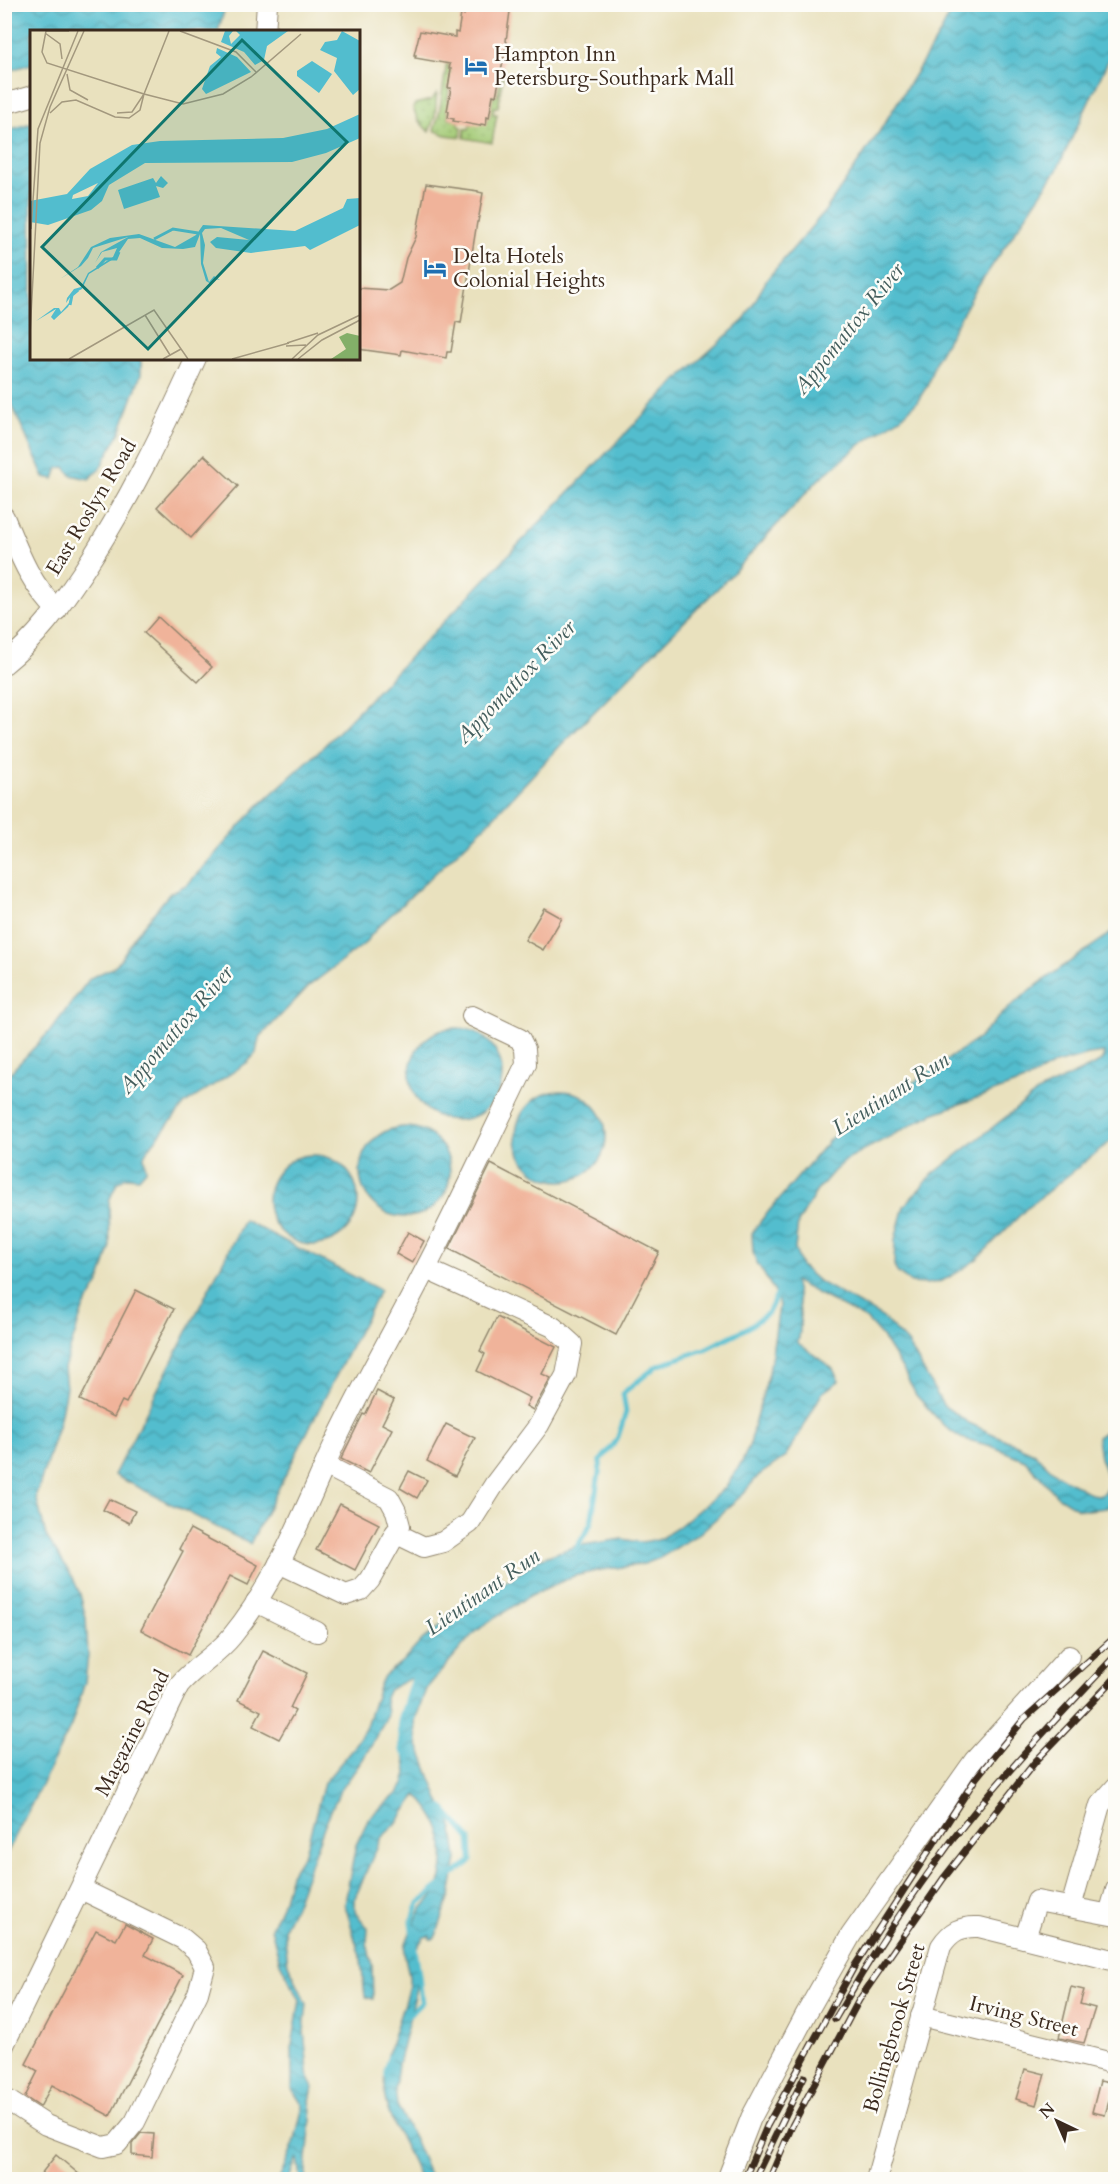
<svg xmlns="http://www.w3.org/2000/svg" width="1120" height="2184" font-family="Cardo,serif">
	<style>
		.grass { fill: url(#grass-dots); stroke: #707a4a; stroke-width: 1.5 }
		.water { fill: url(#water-waves); stroke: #467476; stroke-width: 1.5 }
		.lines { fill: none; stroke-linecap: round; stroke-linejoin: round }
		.stream { stroke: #52bdce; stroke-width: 5 }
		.building { fill: #f0b39a }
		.minor-casing { stroke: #92866e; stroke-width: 22 }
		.minor { stroke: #fff; stroke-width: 20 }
		.rail-casing { stroke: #3b2a1e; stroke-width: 7 }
		.rail { stroke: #fdfcf7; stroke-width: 4.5; stroke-dasharray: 14; stroke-linecap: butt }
		.labels { text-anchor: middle; stroke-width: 5; stroke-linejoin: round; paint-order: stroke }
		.poi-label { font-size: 21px; fill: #3b2a1e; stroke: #fdfcf7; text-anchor: start }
		.street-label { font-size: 21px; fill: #3b2a1e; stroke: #fdfcf7 }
		.water-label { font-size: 22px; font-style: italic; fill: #435d5c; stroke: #fdfcf7 }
		.inset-river { fill: none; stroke: #52bdce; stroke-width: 3 }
		.inset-road { fill: none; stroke: #a3987e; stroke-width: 1.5 }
		.view { fill: #0f766e; fill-opacity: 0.15; stroke: #0f766e; stroke-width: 3 }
		.inset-edge { fill: none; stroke: #3b2a1e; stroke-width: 3 }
	</style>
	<defs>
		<pattern id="grass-dots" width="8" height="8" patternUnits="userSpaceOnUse" patternTransform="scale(1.5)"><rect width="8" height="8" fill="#a4cb77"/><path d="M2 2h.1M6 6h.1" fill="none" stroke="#8eae66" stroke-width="1.8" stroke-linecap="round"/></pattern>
		<pattern id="water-waves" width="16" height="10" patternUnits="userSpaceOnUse" patternTransform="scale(1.5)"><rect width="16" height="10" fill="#52bdce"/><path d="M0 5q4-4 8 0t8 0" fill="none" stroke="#459aa7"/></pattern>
	</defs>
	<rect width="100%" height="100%" fill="#fdfcf7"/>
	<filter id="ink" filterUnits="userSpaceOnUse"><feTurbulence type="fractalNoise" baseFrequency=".0167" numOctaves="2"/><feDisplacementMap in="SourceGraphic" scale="12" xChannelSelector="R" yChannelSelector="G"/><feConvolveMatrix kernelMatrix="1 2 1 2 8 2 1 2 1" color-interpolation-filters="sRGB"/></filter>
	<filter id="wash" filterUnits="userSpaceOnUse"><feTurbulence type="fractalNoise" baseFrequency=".008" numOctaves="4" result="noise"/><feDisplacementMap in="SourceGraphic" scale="24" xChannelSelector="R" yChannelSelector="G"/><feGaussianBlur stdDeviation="1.35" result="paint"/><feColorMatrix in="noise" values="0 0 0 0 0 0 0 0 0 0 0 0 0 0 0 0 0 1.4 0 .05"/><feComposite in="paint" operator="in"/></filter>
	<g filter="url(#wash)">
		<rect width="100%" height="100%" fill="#e9e1be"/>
		<g class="grass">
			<path d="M447 61H450L449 68 451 69 447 110 449 111 448 118 459 122 458 126 462 127 461 137 445 135 434 130 439 114Z"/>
			<path d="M502 73H504L500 93 498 95 500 96 498 107H494L493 114H497L492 143 464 138 465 128 469 129 470 124H486L487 117H489L493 95 496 96Z"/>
			<path d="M437 93 435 116 429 132 418 120 413 108 415 104 431 100Z"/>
		</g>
		<g class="water">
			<path d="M19 4H226V5L218 31 32 32 31 64 5 72V5L12 12Z"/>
			<path d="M954 5H1115V46L1057 170 977 288 936 360 927 386 917 402 903 416 861 444 818 480 731 575 560 746 486 825 378 927 363 945 309 986 259 1038 256 1053 248 1062 185 1104 148 1149 144 1156 146 1170 139 1178 126 1177 117 1183 109 1201 110 1249 99 1283 83 1309 64 1368 66 1388 59 1423 36 1496 46 1536 73 1578 80 1594 86 1618 88 1655 85 1682 71 1726 5 1857V1078L51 1030 90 978 112 968 119 962 134 937 170 893 188 884 258 806 322 748 677 380 744 320 768 278 825 211 879 132 940 34Z"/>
			<path d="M31 123 32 358 141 359V374L120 432 99 470 89 479 71 475 65 467 58 468 54 479 44 477 5 389V131Z"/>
			<path d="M1115 930V1138L1027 1208 977 1259 958 1272 942 1281 927 1284 911 1283 897 1272 894 1265 895 1239 904 1206 933 1174 1039 1091 1098 1063 1102 1060 1104 1053 1089 1055 1055 1064 1027 1080 932 1114 849 1158 834 1171 816 1192 798 1223 795 1249 801 1266 818 1281 882 1317 908 1343 943 1405 969 1423 1034 1453 1056 1474 1091 1494 1098 1495 1103 1493 1110 1484 1100 1458 1097 1437 1115 1424 1114 1454 1115 1502 1107 1508 1086 1510 1078 1509 1057 1496 1025 1460 991 1446 961 1438 945 1427 916 1395 902 1368 882 1337 866 1319 794 1281C800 1302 803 1322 798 1343L833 1369 839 1381 822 1393 803 1428 785 1457 758 1476 741 1496 700 1533 660 1558 644 1564 601 1570 574 1576 531 1595 487 1623 471 1636 426 1689 415 1721 417 1742 440 1802 449 1816 453 1829 457 1859 450 1896 436 1936 433 1939H430V1936L424 1937 414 1952 415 1960 420 1976 398 2064 395 2088 397 2105 415 2141 431 2179H419C410 2147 384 2121 384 2086 384 2059 395 2031 403 2006 405 1999 408 1991 409 1984 411 1970 401 1957 406 1943 410 1933 415 1919 421 1910 425 1904 432 1899 435 1892 446 1873 446 1840 436 1821 431 1811 424 1803 417 1795L395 1825 381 1838 355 1898V1912L368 1928 367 1943 372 1965 373 1999 365 1997 361 1960 345 1905 346 1896 356 1845 369 1818 398 1793 404 1785 407 1773C405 1755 397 1730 402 1712 405 1699 413 1689 415 1676L389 1689 385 1698 387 1714 385 1721 363 1759 339 1793 325 1824 295 1906 284 1928 288 1964 307 2004 304 2031 309 2080 313 2088 310 2101 312 2110 305 2179H300L297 2157 289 2179H279L294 2143 303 2106 292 2089V2045L300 2000 280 1963 271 1928 284 1899 291 1874 305 1852 324 1783 350 1752 365 1729 380 1684 384 1676 405 1659 423 1639 433 1633 453 1611 463 1603 512 1578 539 1559 576 1546 622 1539 640 1542 658 1540 677 1528 726 1487 743 1460 751 1441 753 1428 769 1373 779 1306 777 1296 756 1261 753 1252 752 1233 763 1218 831 1138 979 1038C1017 994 1068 964 1115 930Z"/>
			<circle cx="456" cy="1074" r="46"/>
			<circle cx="561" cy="1136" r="45"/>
			<circle cx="405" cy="1172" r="45"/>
			<circle cx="313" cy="1200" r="45"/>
			<path d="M244 1220 380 1290 250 1544 114 1475Z"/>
		</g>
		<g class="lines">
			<g class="stream">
				<path d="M575 1551 591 1523 601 1460 617 1440 626 1412 623 1393 657 1366 705 1349 747 1328 768 1313 779 1291"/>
				<path d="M409 1760 402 1750 400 1721 415 1672"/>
				<path d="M442 1807 470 1839 471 1861 449 1878"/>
				<path d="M407 2017 422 2002 419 1975 411 1923 419 1903 442 1884"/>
				<path d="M386 2076V2067L390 2056"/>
			</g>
		</g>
		<g id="blocks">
			<g class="building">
				<path d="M465 4H511L506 41 507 42 496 96 493 95 489 118 487 117 486 125 481 124 480 126 453 121 454 119 448 118 449 111H447L451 88H448L451 69H449L450 64 415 58 416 55H414L420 31 455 37V32L458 33 461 14 464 15Z"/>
				<path d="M426 184 478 191V192L483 193 478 222H477L461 323 456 322 451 352H447L446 358 402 350 401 355 358 349V288L389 290 400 283 406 258 416 237Z"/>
				<path d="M204 455 238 486 191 538 157 507Z"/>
				<path d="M158 617 212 667 198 682 144 633Z"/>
				<path d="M544 908 562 918 543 950 525 940Z"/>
				<path d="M491 1164 659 1252 616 1335 449 1249Z"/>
				<path d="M408 1232 424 1241 412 1263 396 1254Z"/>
				<path d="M136 1290 174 1309 126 1403 122 1401 114 1417 80 1400Z"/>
				<path d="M497 1317 556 1347 542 1374 551 1378 533 1410 526 1406 530 1398 477 1371 485 1354 480 1351Z"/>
				<path d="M377 1391 394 1400 382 1424 392 1429 369 1473 341 1459 363 1414 365 1415Z"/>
				<path d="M446 1424 475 1438 455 1476 427 1461Z"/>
				<path d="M409 1471 427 1480 417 1498 400 1488Z"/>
				<path d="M109 1499 135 1511 129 1523 103 1510Z"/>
				<path d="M340 1504 379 1524 355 1570 316 1550Z"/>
				<path d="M190 1529 258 1565 248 1585 230 1576 188 1655 141 1630 183 1551 179 1549Z"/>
				<path d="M263 1651 307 1673 290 1708 295 1711 279 1739 253 1726 261 1711 238 1700Z"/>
				<path d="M125 1924 153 1939 145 1955 183 1975 110 2116 52 2085 40 2107 25 2097 38 2071 26 2064 96 1930 116 1940Z"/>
				<path d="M1071 1987 1084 1990 1080 2004 1095 2008 1084 2043 1059 2038Z"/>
				<path d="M1025 2069 1045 2074 1036 2105 1016 2099Z"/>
				<path d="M1100 2081 1114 2084 1105 2115 1092 2112Z"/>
				<path d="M141 2133 154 2134 152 2157 132 2155V2144Z"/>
				<path d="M56 2155 86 2180H36Z"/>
			</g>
		</g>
	</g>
	<g filter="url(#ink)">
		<use href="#blocks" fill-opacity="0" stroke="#92866e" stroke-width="1.5"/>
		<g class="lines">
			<g class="minor-casing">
				<g id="minor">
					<path d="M265 32 267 4"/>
					<path d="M4 104 32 96"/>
					<path d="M4 517C19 553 29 582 57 610"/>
					<path d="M4 664C36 639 60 606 82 573 127 505 162 433 196 358"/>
					<path d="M395 1533 424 1547 443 1542 470 1523 494 1485 539 1425 566 1375 572 1344 553 1327 426 1269"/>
					<path d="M279 1563 346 1595 361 1590 370 1580 400 1526 396 1511 389 1498 325 1465"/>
					<path d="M256 1602 317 1632"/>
					<path d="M1071 1907 1100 1805 1116 1787"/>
					<path d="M1109 1914 1116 1890"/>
					<path d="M1025 1938 1037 1901 1116 1916"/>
					<path d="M921 2016 1116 2064"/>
					<path d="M4 2045 179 1685C195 1666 217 1655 232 1636 277 1581 303 1513 332 1449 360 1389 394 1331 424 1272 460 1203 492 1133 526 1064L525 1049 520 1039 472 1016"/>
					<path d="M4 2098 46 2125 103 2147 117 2144 135 2122 198 1993 205 1967 196 1950 183 1939 81 1889"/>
					<path d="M727 2180 751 2118 806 2014 851 1935 974 1761 1069 1656"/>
					<path d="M876 2180 941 1946C951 1931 961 1926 979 1927L1116 1961"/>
				</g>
			</g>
			<use href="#minor" class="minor"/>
			<g class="rail-casing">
				<g id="rail">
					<path d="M835 2019C870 1958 908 1900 950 1843 1000 1777 1059 1716 1116 1655"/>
					<path d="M744 2180 767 2126 854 1967 976 1778 1024 1719 1116 1636"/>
					<path d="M754 2180 804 2077"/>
					<path d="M769 2180 792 2126 859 2000 943 1879 1035 1762 1116 1677"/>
				</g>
			</g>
			<use href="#rail" class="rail"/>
		</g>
	</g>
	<defs>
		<g id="hotel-bare" transform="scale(1.8)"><path d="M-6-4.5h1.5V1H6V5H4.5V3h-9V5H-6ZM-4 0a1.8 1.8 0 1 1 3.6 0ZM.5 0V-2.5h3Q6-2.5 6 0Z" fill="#1f6fb2" stroke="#fdfcf7" stroke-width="2.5" paint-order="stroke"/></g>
	</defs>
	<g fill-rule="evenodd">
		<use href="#hotel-bare" x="476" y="66"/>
		<use href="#hotel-bare" x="435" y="268"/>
	</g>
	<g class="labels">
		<g class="poi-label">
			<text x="494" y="61">Hampton Inn<tspan x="494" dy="24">Petersburg-Southpark Mall</tspan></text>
			<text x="453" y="263">Delta Hotels<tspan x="453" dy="24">Colonial Heights</tspan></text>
		</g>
		<g class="street-label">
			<text transform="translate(91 507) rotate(-59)" y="7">East Roslyn Road</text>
			<text transform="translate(132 1733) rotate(-63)" y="7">Magazine Road</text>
			<text transform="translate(1024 2016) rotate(14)" y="7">Irving Street</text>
			<text transform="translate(894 2028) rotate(-74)" y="7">Bollingbrook Street</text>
		</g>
		<g class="water-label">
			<text transform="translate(848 328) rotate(-51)" y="8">Appomattox River</text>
			<text transform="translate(515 681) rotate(-46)" y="8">Appomattox River</text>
			<text transform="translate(175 1029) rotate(-49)" y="8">Appomattox River</text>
			<text transform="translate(890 1093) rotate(-33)" y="8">Lieutinant Run</text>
			<text transform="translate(482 1591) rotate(-35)" y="8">Lieutinant Run</text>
		</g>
	</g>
	<g transform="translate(30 30)">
		<rect width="330" height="330" fill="#e9e1be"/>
		<path d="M317 303 330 306V329H301L316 319 309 307Z" fill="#83af68"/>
		<path d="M195 1H203L199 6 201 14 210 5 206 1H258L237 16 234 30 225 35 214 22 191 12ZM312 1 330 11V59L323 65 304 41 307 28 290 20 295 12 307 10ZM187 18 207 27 221 42 176 64 172 59 180 36 191 27 186 23ZM282 31 302 44 289 63 267 46V41ZM330 84V108L296 123 262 132 115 133 79 155 72 171 61 180 18 195 0 192V171L37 164 60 139 102 115 130 111 253 108 297 99ZM68 153 58 166 42 169 43 165ZM131 146 138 153 133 158 126 156 130 167 94 179 88 160 123 148 126 153ZM330 168V195L280 220 275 216 221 223 186 218 180 212 187 207 219 210 191 198 175 199 172 203 175 215 173 233 179 252 184 246 190 250 185 249 181 254 176 251 171 234 170 204 165 217 153 219 132 218 110 208 98 209 85 228 59 244 52 259 42 264V269L38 277 24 290 21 287 26 279 6 291 24 278H29L31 282 39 273 41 266 36 273 37 268 44 259 51 257 58 243 83 227 87 218 72 222 65 233 71 222 98 207 63 218 58 228 51 236 30 249 48 237 61 217 80 208 109 204 145 217 166 205 173 195 265 201 313 178 317 169Z" fill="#52bdce" fill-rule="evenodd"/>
		<path class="inset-river" d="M124 209 143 199 168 203M67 238 75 229H86L89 222M40 275 42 265 48 260"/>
		<path class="inset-road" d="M16 1 12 22 17 33 114 64 139 1M16 1H39M150 1 206 22 227 43M15 3 30 14 32 29M37 44 40 60 58 70M114 64 153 74 193 64 221 47 271 4M20 83 32 72 46 70 85 87 99 88 110 80 114 64M87 83 102 82 114 64M1 199 8 99 48 1M115 285 140 325M0 305 10 113 20 77 54 1M257 313 288 303M256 316 276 315M39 329 124 280 158 329M133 329 151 319M202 329 259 313M262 329 288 305 330 285M268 329 292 310 330 290"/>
		<path class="view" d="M212 10 317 112 118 319 12 217Z"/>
		<rect width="330" height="330" class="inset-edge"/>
	</g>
	<rect width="1120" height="2184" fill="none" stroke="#fdfcf7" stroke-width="24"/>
	<g transform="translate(1057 2121) rotate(316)" stroke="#fdfcf7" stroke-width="4.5" paint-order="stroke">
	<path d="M0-4.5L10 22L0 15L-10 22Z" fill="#3b2a1e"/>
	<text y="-9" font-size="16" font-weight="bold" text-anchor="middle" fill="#3b2a1e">N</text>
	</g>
</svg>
